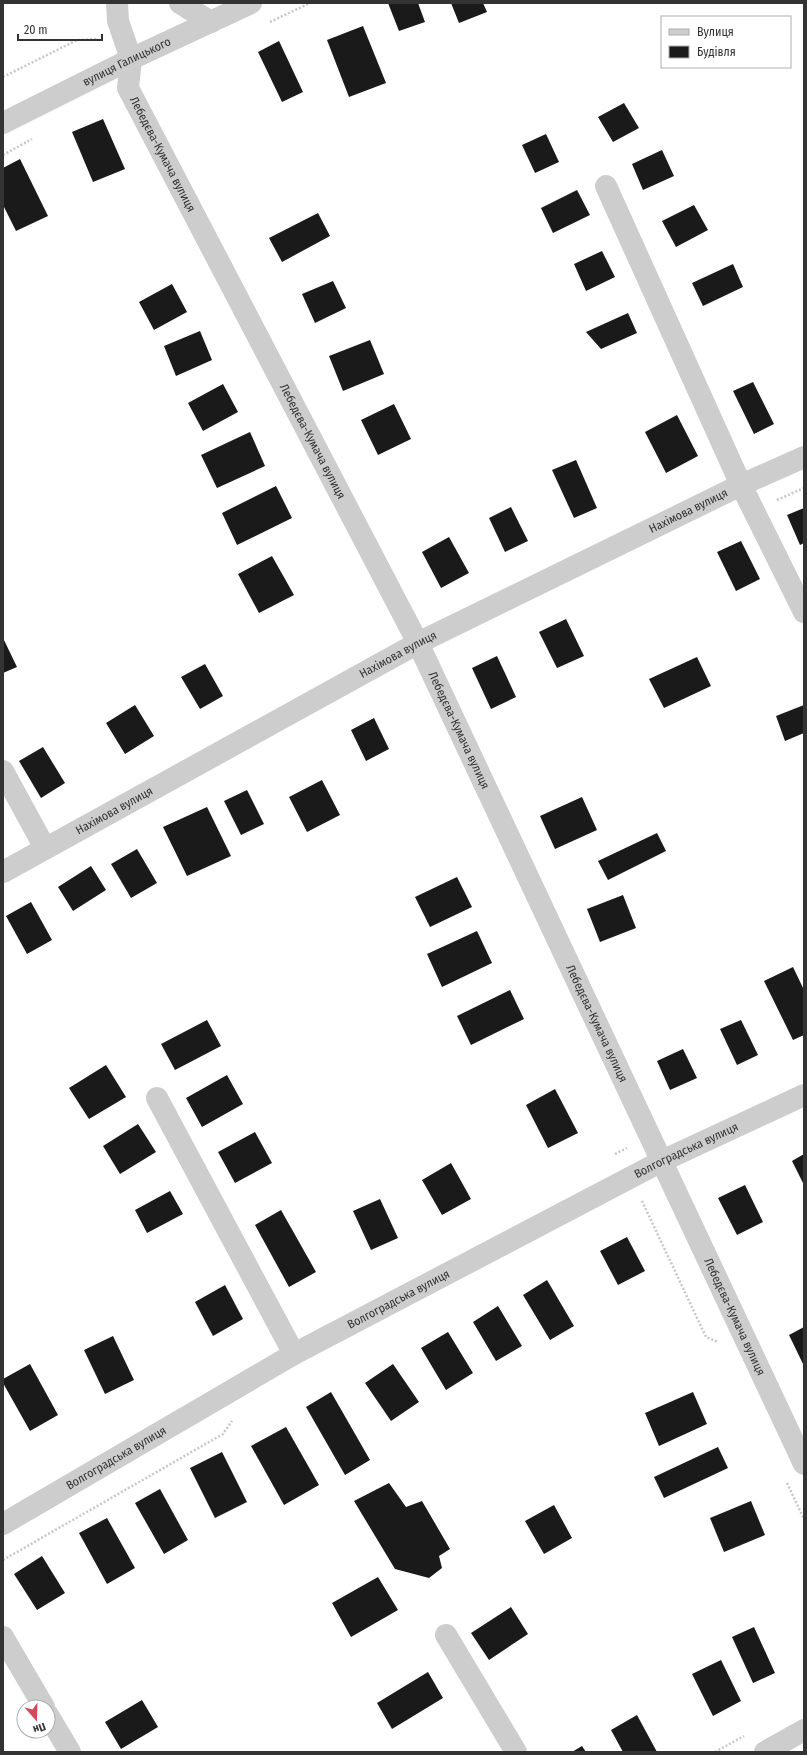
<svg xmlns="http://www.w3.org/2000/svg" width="807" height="1755" font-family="'Fira Sans Condensed',sans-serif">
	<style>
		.building { fill: #1a1a1a }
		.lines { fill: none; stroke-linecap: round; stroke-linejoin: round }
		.path { stroke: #c7c7c7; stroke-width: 2.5; stroke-dasharray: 2 2; stroke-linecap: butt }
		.minor { stroke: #cdcdcd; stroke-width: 22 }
		.labels { text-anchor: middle; stroke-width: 4; stroke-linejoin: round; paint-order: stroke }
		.street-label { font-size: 12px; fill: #333; stroke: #fff }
	</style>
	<rect width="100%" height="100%" fill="#fff"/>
	<g class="building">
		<path d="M388 3H418L425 22 399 31Z"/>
		<path d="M451 3H483L487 12 459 23Z"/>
		<path d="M363 26 386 83 349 97 327 40Z"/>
		<path d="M279 41 303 92 282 102 258 52Z"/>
		<path d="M624 103 639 128 613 142 598 117Z"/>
		<path d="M103 119 125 169 93 182 72 132Z"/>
		<path d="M546 134 559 162 535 173 522 145Z"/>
		<path d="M662 150 674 176 643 190 632 164Z"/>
		<path d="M20 159 48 216 16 231 3 205V168Z"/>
		<path d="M577 190 590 215 553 233 541 208Z"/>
		<path d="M694 205 708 230 676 247 662 221Z"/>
		<path d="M318 213 330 236 282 262 269 238Z"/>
		<path d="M602 251 615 277 586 291 574 264Z"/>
		<path d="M733 264 743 287 703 306 692 283Z"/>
		<path d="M333 281 346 308 315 323 302 294Z"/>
		<path d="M172 284 187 312 154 330 139 302Z"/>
		<path d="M628 313 637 333 601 349 586 332Z"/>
		<path d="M200 331 212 360 176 376 164 346Z"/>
		<path d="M370 340 384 374 343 391 329 356Z"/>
		<path d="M753 382 774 424 754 434 733 391Z"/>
		<path d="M223 384 238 412 203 431 188 403Z"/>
		<path d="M394 404 411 439 378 455 361 420Z"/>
		<path d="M677 415 698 456 666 473 645 432Z"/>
		<path d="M250 432 265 466 217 488 201 455Z"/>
		<path d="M576 460 597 508 574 518 552 470Z"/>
		<path d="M276 486 292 518 237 545 222 513Z"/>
		<path d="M511 507 528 541 505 552 489 518Z"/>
		<path d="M804 508V543L800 545 787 515Z"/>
		<path d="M449 537 469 573 441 588 422 552Z"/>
		<path d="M741 541 760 579 736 591 717 552Z"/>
		<path d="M272 556 294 595 259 613 238 574Z"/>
		<path d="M566 619 584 656 557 668 539 632Z"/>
		<path d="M3 638 17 667 3 673Z"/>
		<path d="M497 656 516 697 491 709 472 668Z"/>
		<path d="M697 657 711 686 664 708 649 679Z"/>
		<path d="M205 664 223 696 200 709 181 677Z"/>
		<path d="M135 705 154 736 125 754 106 723Z"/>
		<path d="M804 705V733L785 741 776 716Z"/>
		<path d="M374 718 389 749 366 761 351 730Z"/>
		<path d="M43 747 65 783 41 798 19 761Z"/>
		<path d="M322 780 340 815 307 832 289 797Z"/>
		<path d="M247 790 264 824 241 835 224 801Z"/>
		<path d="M582 797 597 830 555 849 540 816Z"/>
		<path d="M207 807 231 856 187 876 163 827Z"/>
		<path d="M657 833 666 851 608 880 598 861Z"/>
		<path d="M137 849 157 883 131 898 111 864Z"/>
		<path d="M91 866 106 890 73 911 58 887Z"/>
		<path d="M457 877 472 907 430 927 415 897Z"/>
		<path d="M623 895 636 928 600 942 587 909Z"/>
		<path d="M31 902 52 940 27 954 6 916Z"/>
		<path d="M477 931 492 963 442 987 427 954Z"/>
		<path d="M793 967 804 990V1035L793 1040 764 981Z"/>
		<path d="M510 990 524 1019 471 1045 457 1016Z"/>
		<path d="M207 1020 221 1046 175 1070 161 1044Z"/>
		<path d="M741 1020 758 1055 737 1065 720 1029Z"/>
		<path d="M683 1049 697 1078 670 1090 657 1061Z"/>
		<path d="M106 1065 126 1097 89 1119 69 1088Z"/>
		<path d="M227 1075 243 1104 202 1127 186 1098Z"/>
		<path d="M555 1089 578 1133 548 1148 526 1105Z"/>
		<path d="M138 1124 156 1152 120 1174 103 1146Z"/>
		<path d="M255 1132 272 1163 235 1183 218 1152Z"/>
		<path d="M804 1154V1185L792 1161Z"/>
		<path d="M451 1163 471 1199 442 1215 422 1180Z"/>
		<path d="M745 1185 763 1222 737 1235 718 1198Z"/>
		<path d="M170 1191 183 1214 147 1233 135 1210Z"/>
		<path d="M380 1199 398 1238 371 1250 353 1211Z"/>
		<path d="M281 1210 316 1272 289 1287 255 1225Z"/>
		<path d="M627 1237 645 1271 618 1285 600 1251Z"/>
		<path d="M547 1280 574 1326 550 1340 523 1295Z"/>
		<path d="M225 1285 243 1319 213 1336 195 1302Z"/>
		<path d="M498 1306 522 1346 496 1361 473 1322Z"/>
		<path d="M804 1327V1366L789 1335Z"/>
		<path d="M448 1332 473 1373 446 1390 421 1348Z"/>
		<path d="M113 1336 134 1380 105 1394 84 1350Z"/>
		<path d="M30 1364 58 1415 30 1431 3 1383V1379Z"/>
		<path d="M393 1364 419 1402 391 1421 365 1383Z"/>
		<path d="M331 1392 370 1460 345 1475 306 1407Z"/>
		<path d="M693 1392 707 1424 659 1446 645 1413Z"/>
		<path d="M286 1427 319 1485 284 1505 251 1446Z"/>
		<path d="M718 1447 728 1468 664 1498 654 1477Z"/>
		<path d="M222 1452 247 1502 215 1518 190 1468Z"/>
		<path d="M389 1483 406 1507 422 1501 450 1549 439 1556 442 1568 429 1578 395 1569 354 1501Z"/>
		<path d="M160 1489 188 1540 164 1554 135 1503Z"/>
		<path d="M751 1501 765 1535 724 1552 710 1518Z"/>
		<path d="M554 1505 572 1538 544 1554 525 1521Z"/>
		<path d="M107 1518 135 1568 107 1584 79 1533Z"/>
		<path d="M42 1556 65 1593 37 1610 14 1574Z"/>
		<path d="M378 1577 398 1610 351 1637 332 1603Z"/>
		<path d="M511 1607 528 1634 489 1660 471 1633Z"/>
		<path d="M754 1627 775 1673 753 1683 732 1637Z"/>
		<path d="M721 1660 741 1701 713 1716 692 1674Z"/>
		<path d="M428 1672 443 1698 392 1729 377 1703Z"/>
		<path d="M142 1700 158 1727 121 1749 105 1722Z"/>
		<path d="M637 1715 657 1752H623L611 1730Z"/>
		<path d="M582 1746 586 1752H572Z"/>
	</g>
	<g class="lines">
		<g class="path">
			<path d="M270 22 310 3"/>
			<path d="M3 77 77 40 97 39"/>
			<path d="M3 155 32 139"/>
			<path d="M777 500 804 488"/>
			<path d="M615 1154 627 1148"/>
			<path d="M642 1201 706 1337 718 1342"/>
			<path d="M787 1483 804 1519"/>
			<path d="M3 1560 223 1434 232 1421"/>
			<path d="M715 1752 744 1736"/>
		</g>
		<g class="minor">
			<path id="s1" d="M117 3 118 21 131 59 128 88 418 643 804 1464"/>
			<path d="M180 3 211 22"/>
			<path id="s2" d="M3 123 131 59 251 3"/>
			<path d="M606 186 741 485 804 612"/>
			<path d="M3 771 45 848"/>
			<path id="s3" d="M3 872 418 643 741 485 804 457"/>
			<path d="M157 1098 294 1354"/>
			<path id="s4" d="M3 1524 294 1354 662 1161 804 1095"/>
			<path d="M446 1635 516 1752"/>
			<path d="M3 1637 44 1707"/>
			<path d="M48 1715 70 1752"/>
			<path d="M765 1752 804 1730"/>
		</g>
	</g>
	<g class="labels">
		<g class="street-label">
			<text dy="4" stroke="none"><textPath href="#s2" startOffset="138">вулиця Галицького</textPath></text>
			<text dy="4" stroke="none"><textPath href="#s1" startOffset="162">Лебедєва-Кумача вулиця</textPath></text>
			<text dy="4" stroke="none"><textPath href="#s1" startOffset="486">Лебедєва-Кумача вулиця</textPath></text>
			<text dy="4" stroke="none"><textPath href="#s3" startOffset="775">Нахімова вулиця</textPath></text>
			<text dy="4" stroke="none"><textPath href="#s3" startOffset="451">Нахімова вулиця</textPath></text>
			<text dy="4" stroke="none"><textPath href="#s1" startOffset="810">Лебедєва-Кумача вулиця</textPath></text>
			<text dy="4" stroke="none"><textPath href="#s3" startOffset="127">Нахімова вулиця</textPath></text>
			<text dy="4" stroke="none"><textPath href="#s1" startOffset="1134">Лебедєва-Кумача вулиця</textPath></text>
			<text dy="4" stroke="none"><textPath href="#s4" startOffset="779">Волгоградська вулиця</textPath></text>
			<text dy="4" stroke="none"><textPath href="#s4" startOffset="455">Волгоградська вулиця</textPath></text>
			<text dy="4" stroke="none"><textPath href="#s1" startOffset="1458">Лебедєва-Кумача вулиця</textPath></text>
			<text dy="4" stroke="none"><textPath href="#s4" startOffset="131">Волгоградська вулиця</textPath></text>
		</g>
	</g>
	<rect width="807" height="1755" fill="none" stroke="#333333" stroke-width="8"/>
	<rect x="661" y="16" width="130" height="52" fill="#ffffff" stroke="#adadad"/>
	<rect x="669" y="29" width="20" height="6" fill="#cdcdcd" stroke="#adadad"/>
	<text x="697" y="36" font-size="12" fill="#333333">Вулиця</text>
	<rect x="669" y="46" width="20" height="12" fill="#1a1a1a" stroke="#adadad"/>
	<text x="697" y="56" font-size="12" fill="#333333">Будівля</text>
	<g transform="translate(36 1719) rotate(160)"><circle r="19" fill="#ffffff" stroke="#adadad"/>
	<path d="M0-3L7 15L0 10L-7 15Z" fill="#d6485b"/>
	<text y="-6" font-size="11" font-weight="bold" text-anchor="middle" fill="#333333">Пн</text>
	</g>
	<path d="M18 34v6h84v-6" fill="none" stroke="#333333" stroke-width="2"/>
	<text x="24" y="34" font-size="12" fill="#333333" stroke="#ffffff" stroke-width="3" paint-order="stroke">20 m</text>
</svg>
